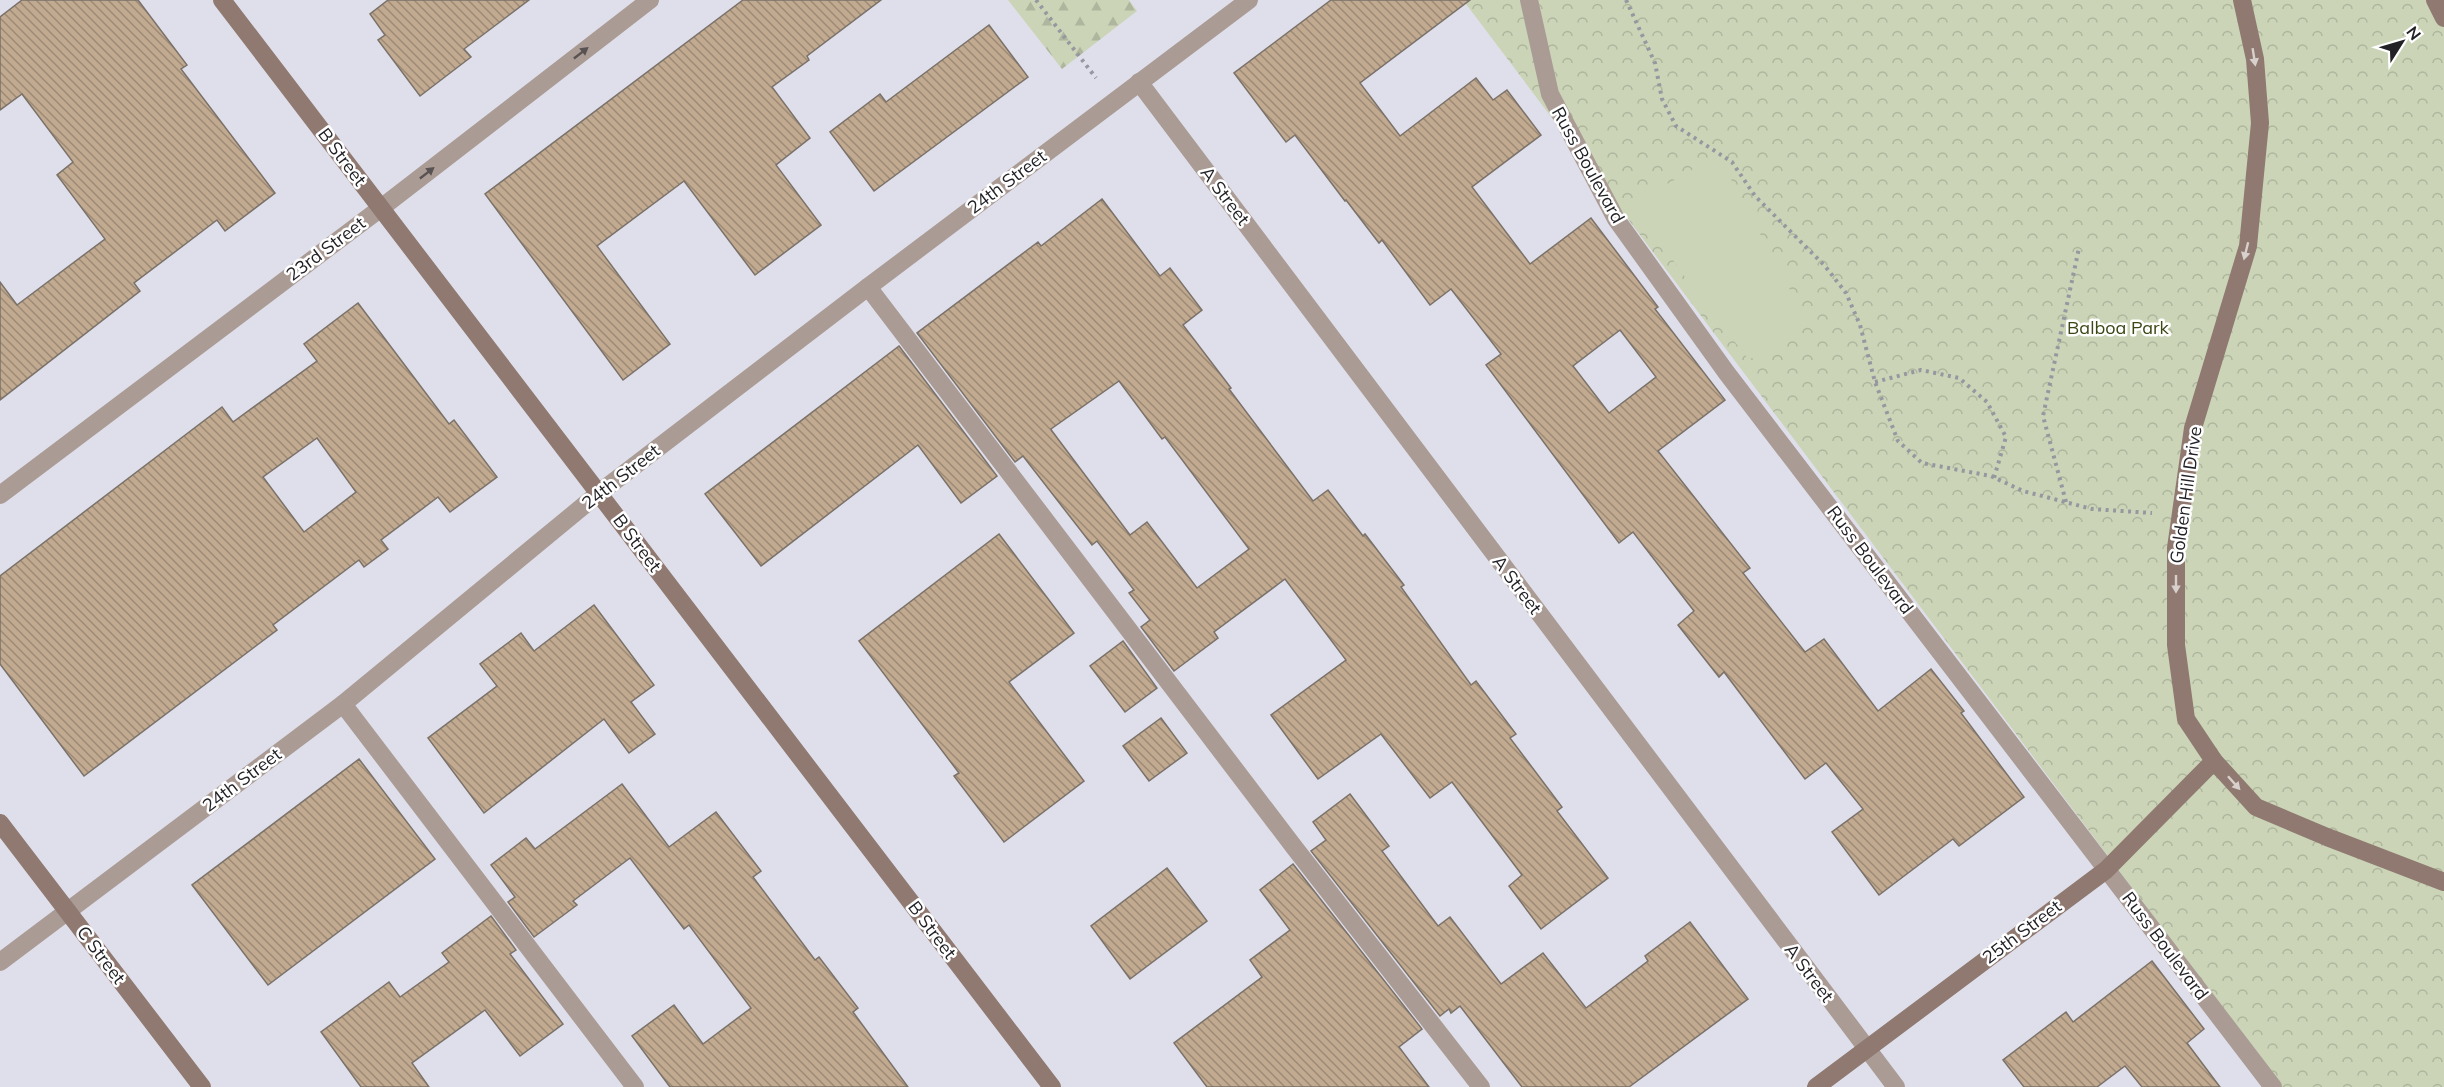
<svg xmlns="http://www.w3.org/2000/svg" width="2444" height="1087" font-family="Mulish,sans-serif">
	<style>
		.forest { fill: url(#forest-firs) }
		.park { fill: url(#park-crowns) }
		.garden { fill: #cbd4b7 }
		.building { fill: url(#building-back-hatch); stroke: #7a7169; stroke-width: 1.5; fill-rule: evenodd }
		.lines { fill: none; stroke-linecap: round; stroke-linejoin: round }
		.path { stroke: #9797a0; stroke-width: 4; stroke-dasharray: 3 4.5; stroke-linecap: butt }
		.lane { stroke: #aa9b95; stroke-width: 18 }
		.street { stroke: #aa9b95; stroke-width: 18 }
		.secondary { stroke: #8f7970; stroke-width: 18 }
		.oneway { fill: #585252 }
		.oneway2 { fill: #d8d0cd }
		.labels { text-anchor: middle; stroke-width: 5; stroke-linejoin: round; paint-order: stroke }
		.street-label { font-size: 18px; fill: #212126; stroke: #fff }
		.park-label { font-size: 18px; fill: #3b4715; stroke: #fff }
	</style>
	<defs>
		<pattern id="forest-firs" width="22" height="20" patternUnits="userSpaceOnUse" patternTransform="scale(1.5)"><rect width="22" height="20" fill="#cbd4b7"/><path d="M5 1l3.5 6h-7zM16 11l3.5 6h-7z" fill="#aeb69d"/></pattern>
		<pattern id="park-crowns" width="20" height="18" patternUnits="userSpaceOnUse" patternTransform="scale(1.5)"><rect width="20" height="18" fill="#cbd4b7"/><path d="M2 6a3 3 0 1 1 6 0M12 15a3 3 0 1 1 6 0" fill="none" stroke="#aeb69d"/></pattern>
		<pattern id="building-back-hatch" width="6" height="6" patternUnits="userSpaceOnUse" patternTransform="scale(1.5)"><rect width="6" height="6" fill="#c2aa91"/><path d="M-1 5l2 2M0 0l6 6M5-1l2 2" fill="none" stroke="#9d8a76"/></pattern>
	</defs>
	<rect width="100%" height="100%" fill="#dfdfeb"/>
	<path class="forest" d="M1008 0H1129L1137 11 1062 69Z"/>
	<path class="park" d="M1463 0H2444V1087H2282Z"/>
	<path class="garden" d="M1718 155 1807 322 1749 360 1699 296 1632 204Z"/>
	<g class="building">
		<path d="M22 0H138L187 65 181 69 275 193 225 231 217 220 134 283 140 291 0 400V282L17 305 105 239 57 175 73 162 22 94 0 110V17Z"/>
		<path d="M388 0H529L464 49 471 57 420 96 378 40 385 35 370 14Z"/>
		<path d="M743 0H881L807 56 809 60 772 87 810 138 776 165 821 225 755 275 684 181 597 246 670 344 623 380 485 194Z"/>
		<path d="M1331 0H1470L1360 83 1400 136 1476 78 1493 100 1507 90 1541 135 1472 187 1530 264 1591 218 1658 307 1655 309 1725 400 1658 451 1750 568 1743 573 1805 652 1824 639 1878 711 1931 669 1964 711 1961 713 2024 797 1959 846 1953 839 1879 895 1832 832 1863 809 1826 763 1805 779 1724 672 1719 677 1678 625 1694 611 1633 532 1619 543 1486 365 1501 354 1451 289 1430 305 1382 240 1379 243 1346 200 1345 201 1295 135 1286 142 1234 73ZM1620 330 1656 377 1609 413 1573 366Z"/>
		<path d="M989 25 1028 77 874 191 830 132 880 94 886 102Z"/>
		<path d="M1102 199 1160 276 1170 268 1202 310 1183 325 1231 388 1229 389 1313 501 1328 490 1363 536 1365 534 1404 585 1401 587 1471 685 1476 681 1516 734 1510 738 1562 807 1557 811 1608 878 1541 929 1509 886 1522 875 1452 782 1430 798 1381 734 1318 779 1271 715 1346 660 1285 579 1214 632 1218 638 1174 671 1141 627 1150 620 1129 593 1134 590 1097 541 1092 545 1023 456 1015 462 917 333 1038 242 1041 246ZM1119 381 1162 439 1165 437 1249 549 1197 588 1147 522 1130 535 1052 431 1051 429Z"/>
		<path d="M358 303 449 424 454 420 497 477 450 512 438 497 381 540 388 549 364 567 359 560 273 625 277 630 84 776 0 664V576L222 407 233 422 317 361 304 344ZM317 438 356 492 304 532 263 477Z"/>
		<path d="M899 346 997 476 961 503 918 445 761 566 705 494Z"/>
		<path d="M999 534 1074 633 1009 682 1084 781 1004 842 954 776 959 773 859 641Z"/>
		<path d="M594 605 654 685 631 702 655 734 629 753 604 719 484 813 428 738 497 686 480 664 521 633 534 651Z"/>
		<path d="M1123 641 1157 688 1125 712 1090 666Z"/>
		<path d="M1161 718 1187 753 1149 781 1123 746Z"/>
		<path d="M359 759 435 859 268 985 192 885Z"/>
		<path d="M622 784 669 847 716 812 761 871 753 877 815 960 819 957 858 1008 853 1012 908 1087H670L632 1036 674 1005 703 1044 751 1008 689 925 684 929 630 858 573 901 577 905 534 937 508 902 515 897 491 865 526 838 535 849Z"/>
		<path d="M1350 794 1389 846 1382 851 1438 926 1450 917 1501 984 1543 953 1586 1008 1648 961 1645 956 1690 922 1748 999 1629 1087H1522L1460 1006 1451 1013 1449 1009 1440 1016 1311 851 1326 840 1313 822Z"/>
		<path d="M1293 864 1422 1029 1399 1047 1429 1087H1207L1174 1043 1262 977 1250 960 1290 930 1260 890Z"/>
		<path d="M1167 868 1207 921 1130 979 1091 926Z"/>
		<path d="M491 916 516 950 510 954 563 1024 520 1056 485 1010 412 1063 429 1087H361L321 1032 389 982 400 997 449 962 442 953Z"/>
		<path d="M2152 961 2204 1029 2187 1043 2220 1087H2142L2125 1066 2097 1087H2024L2003 1060 2066 1012 2073 1022Z"/>
	</g>
	<g class="lines">
		<g class="path">
			<path d="M1036 0 1096 78"/>
			<path d="M1626 0 1655 63 1662 99 1676 126 1732 162 1755 196 1825 266 1846 293 1860 325 1875 382 1898 441 1922 463 1991 476 2023 491 2092 509 2152 513"/>
			<path d="M1875 382 1921 370 1959 378 1987 402 2006 437 1994 478"/>
			<path d="M2066 502 2043 416 2079 248"/>
		</g>
		<g class="lane">
			<path d="M1529 0 1550 94 1616 219 1726 372 2273 1087"/>
			<path d="M868 287 1294 847 1481 1087"/>
			<path d="M343 704 635 1087"/>
		</g>
		<g class="street">
			<path d="M1139 82 1896 1087"/>
			<path d="M0 495 381 208 650 0"/>
			<path d="M0 962 343 704 599 493 868 287 1249 0"/>
		</g>
		<g class="secondary">
			<path d="M222 0 1052 1087"/>
			<path d="M2242 0 2255 59 2260 123 2248 246 2193 428 2176 548V645L2186 719 2214 761 2256 807 2327 837 2444 882"/>
			<path d="M2435 0 2444 18"/>
			<path d="M0 823 202 1087"/>
			<path d="M1816 1087 2106 870 2214 761"/>
		</g>
	</g>
	<defs><path id="oneway-solid" d="M-6-.8H1V-3.2L6.5 0L1 3.2V.8H-6Z" transform="scale(1.5)"/></defs>
	<g class="oneway">
		<use href="#oneway-solid" transform="translate(581 53) rotate(-38)"/>
		<use href="#oneway-solid" transform="translate(427 173) rotate(-38)"/>
	</g>
	<g class="oneway2">
		<use href="#oneway-solid" transform="translate(2254 57) rotate(81)"/>
		<use href="#oneway-solid" transform="translate(2246 251) rotate(104)"/>
		<use href="#oneway-solid" transform="translate(2176 584) rotate(90)"/>
		<use href="#oneway-solid" transform="translate(2234 783) rotate(48)"/>
	</g>
	<g class="labels">
		<g class="street-label">
			<text transform="translate(342 157) rotate(53)" y="6">B Street</text>
			<text transform="translate(1588 165) rotate(61)" y="6">Russ Boulevard</text>
			<text transform="translate(1007 182) rotate(-37)" y="6">24th Street</text>
			<text transform="translate(1225 196) rotate(53)" y="6">A Street</text>
			<text transform="translate(326 249) rotate(-37)" y="6">23rd Street</text>
			<text transform="translate(621 477) rotate(-38)" y="6">24th Street</text>
			<text transform="translate(2186 495) rotate(-82)" y="6">Golden Hill Drive</text>
			<text transform="translate(637 543) rotate(53)" y="6">B Street</text>
			<text transform="translate(1870 560) rotate(53)" y="6">Russ Boulevard</text>
			<text transform="translate(1517 585) rotate(53)" y="6">A Street</text>
			<text transform="translate(242 780) rotate(-37)" y="6">24th Street</text>
			<text transform="translate(932 930) rotate(53)" y="6">B Street</text>
			<text transform="translate(2022 932) rotate(-37)" y="6">25th Street</text>
			<text transform="translate(2165 946) rotate(53)" y="6">Russ Boulevard</text>
			<text transform="translate(101 955) rotate(53)" y="6">C Street</text>
			<text transform="translate(1809 973) rotate(53)" y="6">A Street</text>
		</g>
		<g class="park-label">
			<text x="2118" y="334">Balboa Park</text>
		</g>
	</g>
	<g transform="translate(2402 42) rotate(53)" stroke="#ffffff" stroke-width="4.5" paint-order="stroke">
	<path d="M0-4.5L10 22L0 15L-10 22Z" fill="#212126"/>
	<text y="-9" font-size="16" font-weight="bold" text-anchor="middle" fill="#212126">N</text>
	</g>
</svg>
